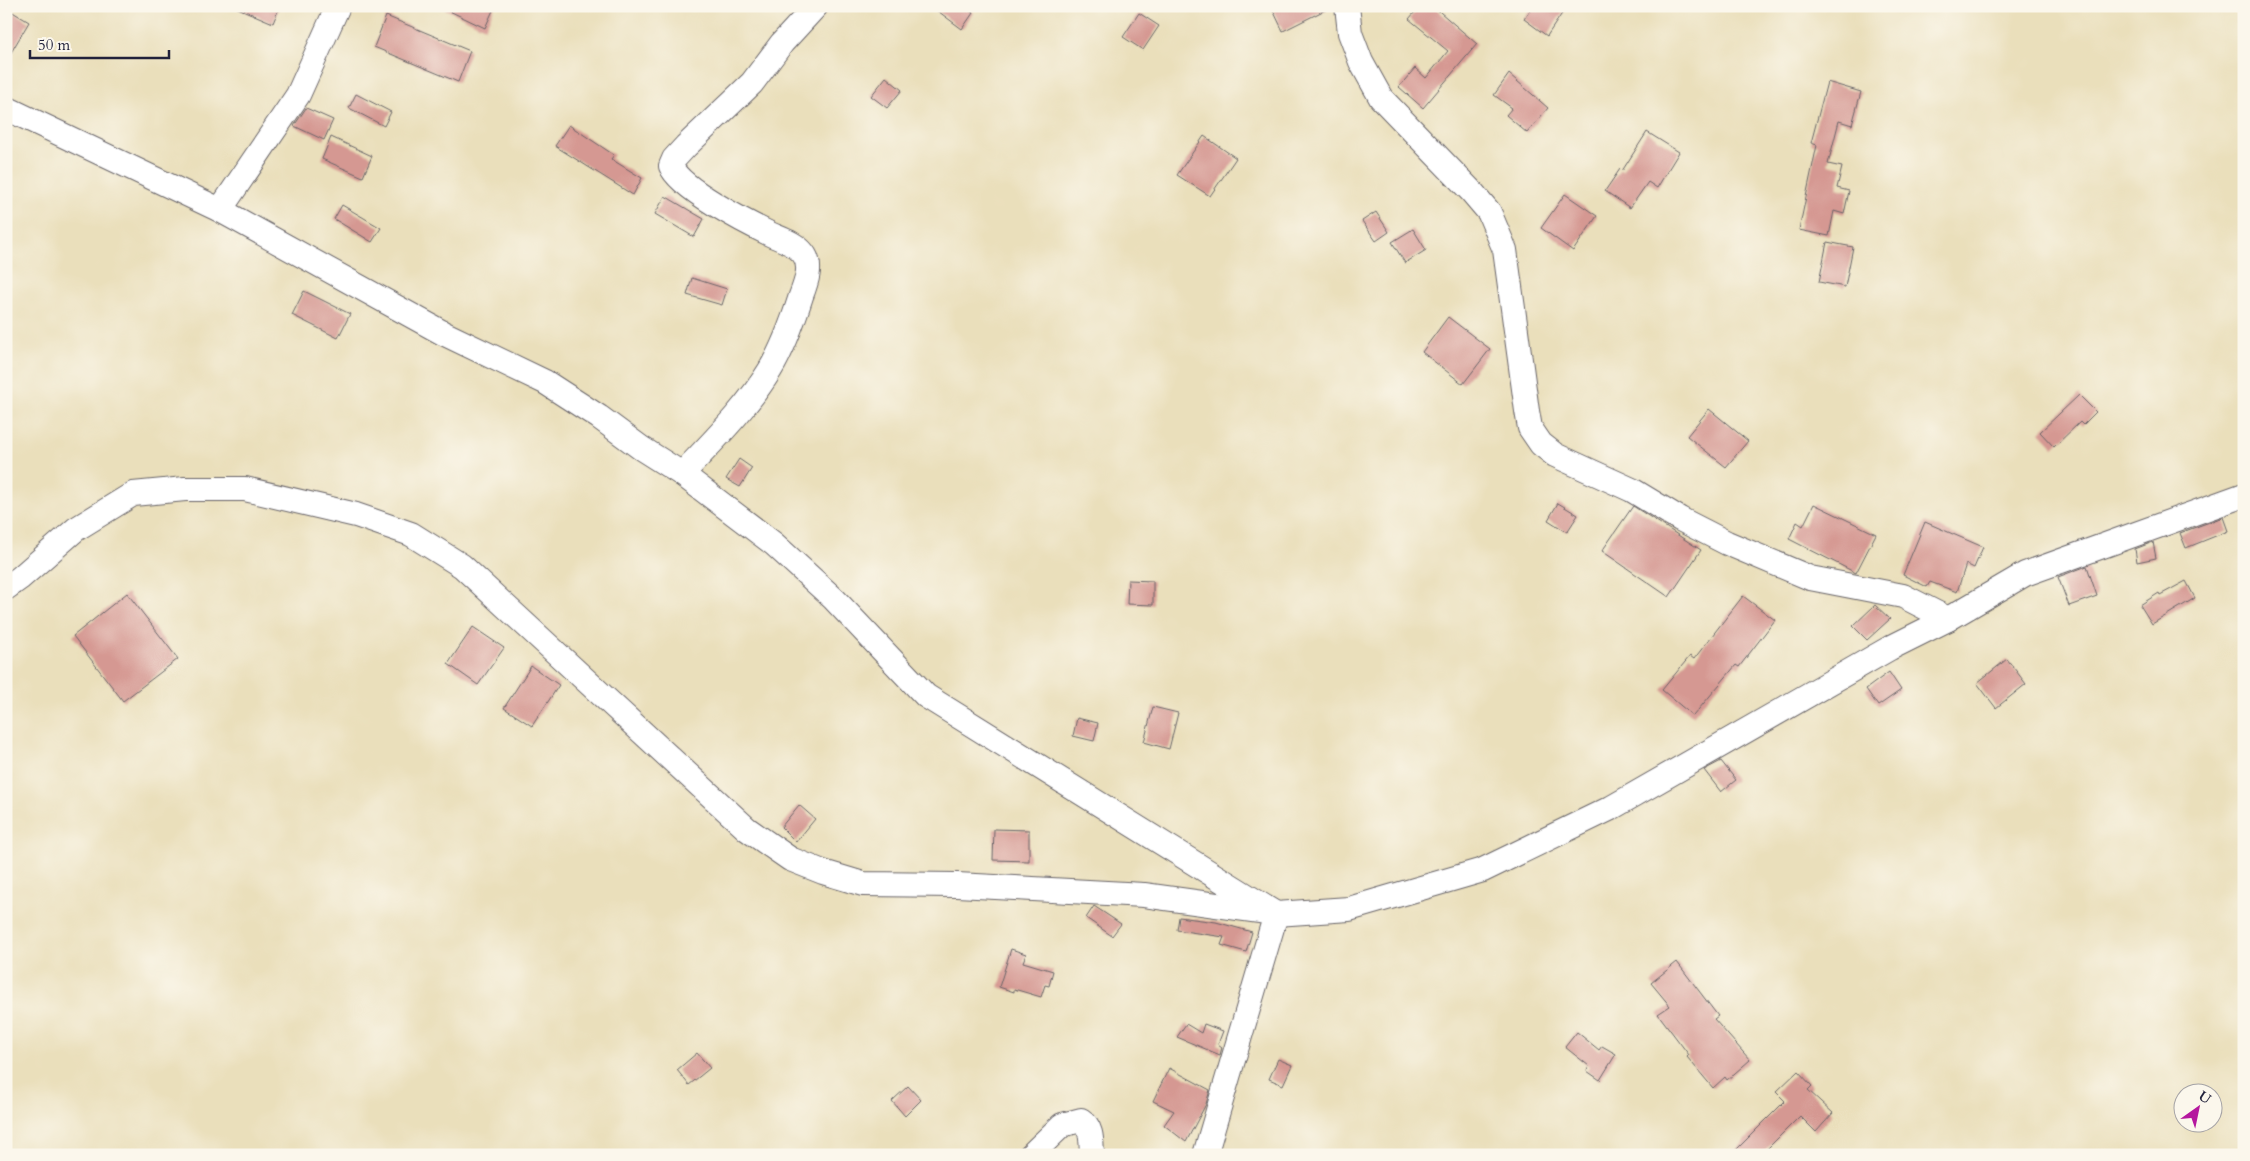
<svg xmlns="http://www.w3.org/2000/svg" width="2250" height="1161" font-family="Cardo,serif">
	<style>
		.building { fill: #d59892 }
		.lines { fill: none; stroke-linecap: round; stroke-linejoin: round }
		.minor-casing { stroke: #686468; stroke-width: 26 }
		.minor { stroke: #fff; stroke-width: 24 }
	</style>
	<rect width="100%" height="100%" fill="#fbf7ec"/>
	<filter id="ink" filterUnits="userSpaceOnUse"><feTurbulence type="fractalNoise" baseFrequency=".02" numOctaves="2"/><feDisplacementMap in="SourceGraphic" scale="10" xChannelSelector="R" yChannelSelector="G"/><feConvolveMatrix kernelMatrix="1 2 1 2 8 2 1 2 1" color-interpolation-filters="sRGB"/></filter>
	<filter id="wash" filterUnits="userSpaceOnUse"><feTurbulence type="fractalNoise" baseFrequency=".0096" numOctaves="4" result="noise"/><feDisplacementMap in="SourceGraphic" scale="20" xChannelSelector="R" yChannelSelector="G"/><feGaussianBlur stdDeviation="1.12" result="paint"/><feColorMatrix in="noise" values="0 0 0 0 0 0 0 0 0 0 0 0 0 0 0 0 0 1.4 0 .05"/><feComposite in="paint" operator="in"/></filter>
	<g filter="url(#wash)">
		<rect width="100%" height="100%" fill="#eadfbb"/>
		<g id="blocks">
			<g class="building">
				<path d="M233 6H280L273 23Z"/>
				<path d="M439 6H495L485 28Z"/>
				<path d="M931 6H964L973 13 962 29Z"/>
				<path d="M1271 6H1333L1283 31Z"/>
				<path d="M1420 6H1433L1477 44 1423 108 1399 87 1415 68 1426 78 1448 51 1409 19Z"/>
				<path d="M1533 6H1567L1547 36 1524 19Z"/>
				<path d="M6 8 29 22 6 61Z"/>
				<path d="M1139 13 1159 26 1143 50 1123 37Z"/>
				<path d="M386 16 470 51 458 82 374 47Z"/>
				<path d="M1509 74 1548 108 1527 133 1506 115 1512 108 1494 95Z"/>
				<path d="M886 77 902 90 887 108 871 96Z"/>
				<path d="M1827 82 1861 92 1852 125 1839 121 1828 164 1842 167 1837 188 1849 191 1844 214 1834 211 1829 236 1799 230 1817 145 1811 143Z"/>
				<path d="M356 94 391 112 384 126 349 108Z"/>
				<path d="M306 108 333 120 324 140 294 126Z"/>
				<path d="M569 125 614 155 611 159 642 178 633 195 555 146Z"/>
				<path d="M1647 132 1679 152 1657 188 1648 182 1630 208 1605 191 1620 169 1622 171Z"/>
				<path d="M1204 136 1236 158 1210 196 1177 175Z"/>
				<path d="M331 137 372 156 363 177 322 159Z"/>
				<path d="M1565 194 1597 216 1573 251 1541 228Z"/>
				<path d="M665 196 704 219 694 237 655 214Z"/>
				<path d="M342 205 381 228 372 242 334 219Z"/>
				<path d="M1376 212 1389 232 1376 241 1362 221Z"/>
				<path d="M1413 229 1426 250 1405 263 1392 242Z"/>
				<path d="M1827 242 1853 247 1845 287 1819 282Z"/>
				<path d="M692 278 727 289 722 305 687 295Z"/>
				<path d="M304 291 350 314 338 338 292 315Z"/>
				<path d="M1448 317 1490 349 1463 384 1422 352Z"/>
				<path d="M2079 395 2096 412 2083 425 2080 422 2054 447 2040 432Z"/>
				<path d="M1709 409 1748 441 1726 467 1687 436Z"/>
				<path d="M739 459 752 468 740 487 726 479Z"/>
				<path d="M1558 503 1578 515 1567 532 1548 520Z"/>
				<path d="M1814 504 1876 534 1856 573 1789 539 1797 522 1803 526Z"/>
				<path d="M1633 506 1701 550 1669 597 1602 551Z"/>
				<path d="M2223 517 2228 531 2186 548 2180 533Z"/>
				<path d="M1925 522 1983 547 1974 568 1966 564 1957 592 1930 582 1927 587 1903 575Z"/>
				<path d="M2153 542 2156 558 2137 562 2135 549Z"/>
				<path d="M2087 566 2097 596 2069 606 2058 577Z"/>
				<path d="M1128 580 1153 581V605L1127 604Z"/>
				<path d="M2186 581 2195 598 2152 624 2140 605 2159 593 2160 595Z"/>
				<path d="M127 593 178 659 123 701 73 636Z"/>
				<path d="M1743 596 1775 620 1739 667 1736 665 1693 716 1662 690 1690 656 1694 659Z"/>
				<path d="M1875 605 1890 619 1867 640 1853 626Z"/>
				<path d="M473 627 504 648 478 685 448 664Z"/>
				<path d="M2007 659 2026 684 1996 708 1977 683Z"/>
				<path d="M531 666 559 685 532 726 504 708Z"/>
				<path d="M1889 672 1901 690 1878 706 1866 689Z"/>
				<path d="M1153 707 1178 713 1169 749 1144 742Z"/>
				<path d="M1077 718 1098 723 1094 741 1073 736Z"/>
				<path d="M1721 761 1736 780 1721 792 1704 770Z"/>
				<path d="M799 805 815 819 796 842 781 827Z"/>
				<path d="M994 829 1029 830V861L993 860Z"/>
				<path d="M1094 906 1121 924 1112 936 1086 918Z"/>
				<path d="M1179 917 1216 922 1252 932 1246 952 1221 945 1224 937 1177 930Z"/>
				<path d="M1011 949 1026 954 1023 962 1053 971 1049 986 1045 985 1041 997 1014 989V992L999 987Z"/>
				<path d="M1677 962 1718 1016 1714 1019 1750 1060 1727 1080 1725 1077 1713 1088 1687 1057 1689 1055 1658 1014 1670 1006 1651 983Z"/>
				<path d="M1186 1024 1201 1033 1204 1024 1223 1031 1218 1044 1222 1047 1220 1055 1177 1037Z"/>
				<path d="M1577 1032 1599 1050 1602 1046 1616 1054 1600 1080 1587 1071 1589 1066 1565 1047Z"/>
				<path d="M697 1053 710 1068 689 1085 677 1070Z"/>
				<path d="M1278 1059 1292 1065 1283 1085 1269 1079Z"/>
				<path d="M1169 1068 1210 1090 1206 1104 1186 1142 1164 1125 1174 1111 1153 1101Z"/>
				<path d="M1798 1071 1812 1086 1808 1090 1833 1113 1816 1132 1800 1116 1761 1155H1731L1785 1101 1776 1092Z"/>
				<path d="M908 1086 921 1100 905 1116 892 1101Z"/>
			</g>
		</g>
	</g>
	<g filter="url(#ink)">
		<use href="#blocks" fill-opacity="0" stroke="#686468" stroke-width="1"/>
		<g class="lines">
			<g class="minor-casing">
				<g id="minor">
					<path d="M6 108 220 210 443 333 545 382 599 417 641 448 682 474 774 544 834 599 926 696 1276 914"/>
					<path d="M220 210 298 95 338 6"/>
					<path d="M682 474C713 441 746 409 770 370 784 347 793 321 801 296 806 283 813 265 803 253 795 243 781 239 770 234 747 223 679 188 671 166L674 159 686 146 752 83 782 43 816 6"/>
					<path d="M6 588 20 578 76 529 133 494 185 489H245L356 515 411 534 462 566 747 829 790 859 823 872 863 884 957 885 1144 895 1267 912"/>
					<path d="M1948 619 2025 574 2244 495"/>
					<path d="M1031 1155 1062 1125 1081 1120C1093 1128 1091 1142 1092 1155"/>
					<path d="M1205 1155 1276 914 1349 909 1483 870 1611 808 1890 648 1948 619 1903 596 1810 578 1727 543 1680 519 1632 490 1555 455 1541 444 1530 428 1527 411 1505 250 1489 212 1472 192 1381 98 1361 62 1350 33 1347 6"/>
				</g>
			</g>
			<use href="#minor" class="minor"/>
		</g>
	</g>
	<rect width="2250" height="1161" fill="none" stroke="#fbf7ec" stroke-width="25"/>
	<g transform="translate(2198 1108) rotate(33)"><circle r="24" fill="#fbf7ec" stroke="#a4a2a5"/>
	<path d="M0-4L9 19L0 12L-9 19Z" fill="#b5179e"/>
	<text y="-8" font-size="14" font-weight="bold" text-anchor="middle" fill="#22223b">U</text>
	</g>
	<path d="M30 50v8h139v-8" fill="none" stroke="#22223b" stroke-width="2.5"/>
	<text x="38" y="50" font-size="15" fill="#22223b" stroke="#fbf7ec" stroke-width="4" paint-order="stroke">50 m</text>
</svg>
